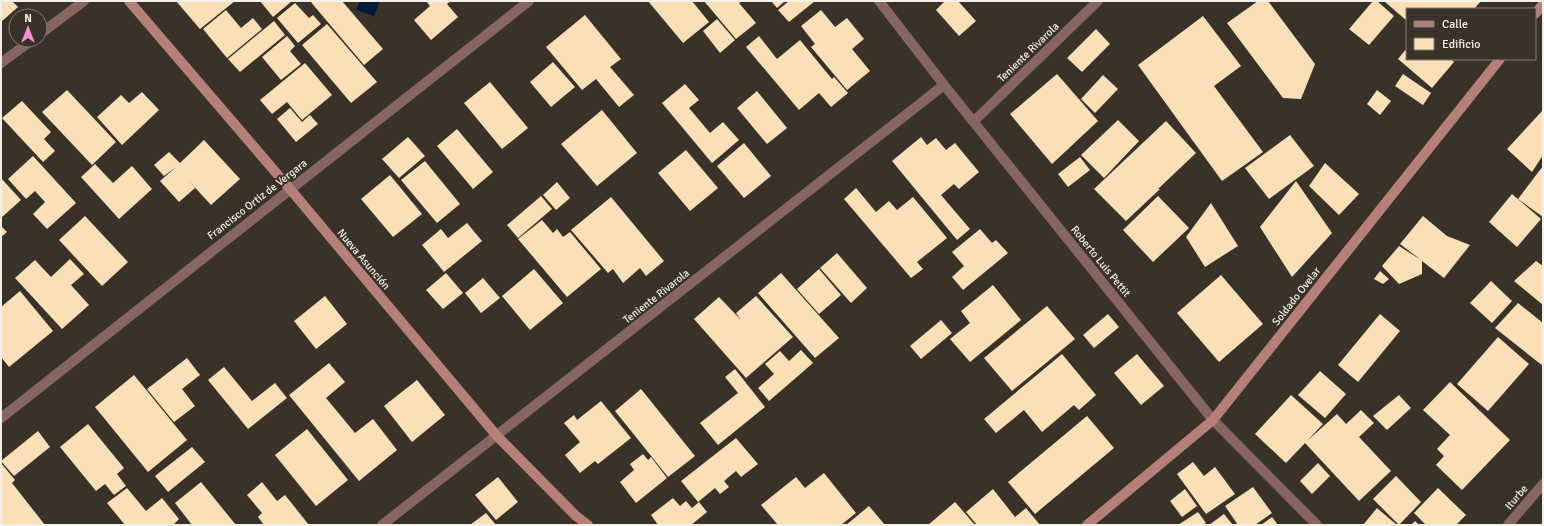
<svg xmlns="http://www.w3.org/2000/svg" width="1544" height="526" font-family="Signika,sans-serif">
	<style>
		.water { fill: #001b34 }
		.building { fill: #fbdfb7 }
		.lines { fill: none; stroke-linecap: round; stroke-linejoin: round }
		.street { stroke: #876560; stroke-width: 10 }
		.secondary { stroke: #b67f79; stroke-width: 10 }
		.labels { text-anchor: middle; stroke-width: 4; stroke-linejoin: round; paint-order: stroke }
		.street-label { font-size: 11px; fill: #f3efe9; stroke: #393229 }
	</style>
	<rect width="100%" height="100%" fill="#393229"/>
	<path class="water" d="M360 1H380L374 16 356 10Z"/>
	<g class="building">
		<path d="M1 1H12L18 7 1 22Z"/>
		<path d="M176 1H235L200 29Z"/>
		<path d="M260 1H292L273 17Z"/>
		<path d="M310 1H342L383 49 364 65Z"/>
		<path d="M426 1H451L447 4 458 17 431 40 414 20 430 6Z"/>
		<path d="M648 1H692L709 22 683 43Z"/>
		<path d="M704 1H742L739 3 756 23 736 39Z"/>
		<path d="M771 1H785L777 8Z"/>
		<path d="M789 1H815L789 22 778 10Z"/>
		<path d="M945 1H958L976 21 959 36 936 10Z"/>
		<path d="M1258 1H1268L1315 64 1301 99 1283 98 1227 23Z"/>
		<path d="M1373 1H1377L1394 16 1369 45 1349 29Z"/>
		<path d="M1384 1H1481L1474 9H1407V21Z"/>
		<path d="M295 3 309 18 313 15 321 24 298 43 277 18Z"/>
		<path d="M226 10 241 28 253 18 262 29 227 58 203 29Z"/>
		<path d="M821 10 835 27 847 18 864 39 852 49 870 71 847 90 811 47 815 44 801 26Z"/>
		<path d="M585 15 621 59 610 67 634 95 619 107 596 79 582 90 546 47Z"/>
		<path d="M1203 16 1241 66 1214 86 1263 152 1222 181 1138 65Z"/>
		<path d="M717 19 735 40 720 53 703 31Z"/>
		<path d="M274 21 285 35 240 72 228 59Z"/>
		<path d="M327 24 377 82 351 103 302 45Z"/>
		<path d="M1096 29 1110 44 1082 72 1067 58Z"/>
		<path d="M287 36 295 46 290 51 301 64 281 80 262 57Z"/>
		<path d="M759 36 777 59 800 40 832 79 834 77 848 93 831 107 819 93 799 110 746 47Z"/>
		<path d="M1407 48V59H1451L1454 62 1432 88 1398 59Z"/>
		<path d="M553 62 575 87 551 107 530 82Z"/>
		<path d="M305 63 332 95 302 120 287 102 272 114 260 100Z"/>
		<path d="M1057 74 1098 121 1052 164 1010 114Z"/>
		<path d="M1403 74 1431 93 1423 105 1395 86Z"/>
		<path d="M1103 75 1118 89 1095 113 1081 99Z"/>
		<path d="M490 82 528 128 502 149 464 103Z"/>
		<path d="M685 84 699 100 689 108 710 133 723 122 739 140 712 163 662 103Z"/>
		<path d="M67 90 116 142 92 165 42 112Z"/>
		<path d="M1377 90 1391 101 1380 115 1367 104Z"/>
		<path d="M757 91 787 128 767 144 737 108Z"/>
		<path d="M142 92 159 110 122 145 97 117 121 95 129 103Z"/>
		<path d="M22 101 51 132 44 139 55 151 43 162 2 118Z"/>
		<path d="M290 108 302 122 310 115 318 124 296 142 277 119Z"/>
		<path d="M602 110 637 153 597 186 561 144Z"/>
		<path d="M1543 110V155L1532 172 1507 149Z"/>
		<path d="M1118 120 1139 141 1104 178 1081 155Z"/>
		<path d="M1166 121 1196 153 1158 189H1160L1126 221 1094 189Z"/>
		<path d="M457 129 493 172 473 189 437 146Z"/>
		<path d="M1290 135 1314 166 1269 199 1245 168Z"/>
		<path d="M408 137 425 156 399 178 382 159Z"/>
		<path d="M921 137 927 145 936 138 946 150 955 143 979 172 959 189 954 184 941 195 970 229 957 240 892 161Z"/>
		<path d="M204 140 240 179 211 205 189 181 195 188 179 202 160 181 176 167 164 176 154 165 169 152 180 163Z"/>
		<path d="M744 143 771 176 744 198 717 166Z"/>
		<path d="M686 150 718 188 690 211 658 173Z"/>
		<path d="M33 156 76 203 47 229 33 214 45 202 35 191 26 199 8 179Z"/>
		<path d="M1080 157 1090 170 1068 187 1058 174Z"/>
		<path d="M425 161 460 204 437 223 401 180Z"/>
		<path d="M1325 163 1359 194 1339 215 1309 186Z"/>
		<path d="M95 164 113 183 132 166 152 189 119 219 81 177Z"/>
		<path d="M1543 166V217L1518 199Z"/>
		<path d="M390 175 422 214 393 237 361 199Z"/>
		<path d="M1 178 21 200 1 218Z"/>
		<path d="M1296 181 1332 233 1292 277 1260 227Z"/>
		<path d="M557 182 570 198 556 210 543 195Z"/>
		<path d="M856 188 876 212 889 201 897 210 913 197 947 238 917 262 923 269 911 278 844 199Z"/>
		<path d="M1512 194 1541 219 1517 247 1489 222Z"/>
		<path d="M541 196 552 209 518 238 507 225Z"/>
		<path d="M1158 196 1189 228 1153 262 1123 230Z"/>
		<path d="M611 197 664 261 646 276 640 268 623 283 613 269 608 273 571 230Z"/>
		<path d="M1211 203 1238 246 1205 267 1186 237Z"/>
		<path d="M85 216 128 262 102 286 59 240Z"/>
		<path d="M1423 216 1447 236 1470 245 1444 278 1422 261V274L1399 284 1382 266 1399 246 1421 260 1400 244Z"/>
		<path d="M542 220 553 233 557 229 563 237 570 232 601 269 567 297 518 239Z"/>
		<path d="M467 223 482 241 444 272 422 245 441 229 448 238Z"/>
		<path d="M1 226 7 232 1 237Z"/>
		<path d="M980 229 992 243 996 240 1008 253 963 290 952 277 964 266 952 252Z"/>
		<path d="M837 253 867 288 851 303 820 268Z"/>
		<path d="M70 259 84 274 71 285 89 305 62 329 15 278 35 260 51 277Z"/>
		<path d="M1536 261 1543 266V305L1514 281Z"/>
		<path d="M534 269 563 303 530 330 502 296Z"/>
		<path d="M819 269 841 295 819 314 797 289Z"/>
		<path d="M1380 271 1389 279 1383 284 1374 279Z"/>
		<path d="M446 273 463 293 443 309 426 290Z"/>
		<path d="M781 273 839 338 815 358 758 293Z"/>
		<path d="M1221 275 1263 324 1219 362 1177 313Z"/>
		<path d="M483 278 500 298 481 313 465 293Z"/>
		<path d="M1491 281 1512 301 1492 323 1470 303Z"/>
		<path d="M993 285 1021 320 970 362 950 339 970 323 961 311Z"/>
		<path d="M20 291 53 331 9 367 1 357V307Z"/>
		<path d="M325 296 347 324 316 349 294 321Z"/>
		<path d="M756 296 793 337 746 378 694 319 719 297 741 320 736 313Z"/>
		<path d="M1518 303 1543 323V366L1495 328Z"/>
		<path d="M1047 306 1075 339 1012 391 984 358Z"/>
		<path d="M1108 314 1119 327 1094 348 1083 335Z"/>
		<path d="M1380 314 1400 331 1358 382 1338 365Z"/>
		<path d="M941 320 952 333 921 359 910 346Z"/>
		<path d="M1498 337 1529 364 1488 411 1457 384Z"/>
		<path d="M801 350 813 363 769 401 758 388 774 374 765 364 780 351 789 361Z"/>
		<path d="M1062 354 1096 395 1079 410 1074 405 1042 432 1024 410 996 433 984 419Z"/>
		<path d="M1137 354 1164 386 1141 405 1114 373Z"/>
		<path d="M187 358 200 375 182 389 195 406 174 422 147 389Z"/>
		<path d="M329 363 345 382 326 398 355 433 373 419 397 450 359 481 289 395Z"/>
		<path d="M224 367 252 401 275 383 287 398 248 429 208 380Z"/>
		<path d="M735 369 765 407 718 445 700 423 738 393 725 377Z"/>
		<path d="M1320 371 1346 394 1325 418 1298 395Z"/>
		<path d="M134 375 187 440 148 472 95 407Z"/>
		<path d="M417 380 445 415 412 442 384 406Z"/>
		<path d="M1450 382 1510 440 1462 490 1436 465 1444 456 1437 449 1450 435 1423 410Z"/>
		<path d="M641 389 695 456 668 477 615 411Z"/>
		<path d="M1291 395 1323 424 1307 441 1337 414 1346 424 1361 410 1374 423 1359 437 1391 471 1359 501 1305 443 1286 463 1255 434Z"/>
		<path d="M1399 395 1411 408 1387 430 1373 416Z"/>
		<path d="M601 401 631 438 598 464 595 461 580 473 565 455 580 442 564 423 574 415 577 420Z"/>
		<path d="M1087 416 1114 448 1035 514 1008 482Z"/>
		<path d="M88 424 124 468 117 474 126 486 114 495 105 484 96 491 60 447Z"/>
		<path d="M307 429 348 480 316 506 275 455Z"/>
		<path d="M38 431 50 447 14 476 1 461Z"/>
		<path d="M736 438 758 464 741 477 736 471 724 481 729 487 720 494 715 488 698 502 681 481Z"/>
		<path d="M192 447 205 462 168 492 155 476Z"/>
		<path d="M643 454 648 460 651 457 667 478 636 503 620 482 634 470 630 464Z"/>
		<path d="M1193 462 1204 476 1215 467 1235 494 1206 514 1177 474Z"/>
		<path d="M1 463 15 480 12 483 45 525H1Z"/>
		<path d="M1318 463 1330 476 1312 494 1300 481Z"/>
		<path d="M824 473 856 513 841 525H778L761 505 796 477 805 488Z"/>
		<path d="M1396 476 1421 502 1399 525 1373 499Z"/>
		<path d="M498 477 518 502 496 520 475 495Z"/>
		<path d="M201 482 236 525H192L175 503Z"/>
		<path d="M262 482 277 501 285 495 309 525H264L258 517 262 513 247 495Z"/>
		<path d="M1253 487 1272 513 1255 525H1238L1225 506Z"/>
		<path d="M127 488 146 511 162 498 179 519 173 525H125L107 503Z"/>
		<path d="M1438 488 1466 515 1456 525H1426L1414 513Z"/>
		<path d="M993 489 1015 517 1026 508 1040 525H977L966 512Z"/>
		<path d="M1185 489 1197 506 1182 517 1170 501Z"/>
		<path d="M673 498 680 506 686 501 692 508 699 502 707 512 691 525H658L651 515Z"/>
		<path d="M955 502 975 525H928Z"/>
		<path d="M869 506 885 525H846Z"/>
		<path d="M1377 508 1397 525H1363Z"/>
		<path d="M1198 512 1206 523 1203 525H1178Z"/>
		<path d="M486 513 496 525H470Z"/>
		<path d="M1224 514 1233 525H1209Z"/>
		<path d="M1272 517 1278 525H1261Z"/>
		<path d="M1415 521 1419 525H1411Z"/>
	</g>
	<g class="lines">
		<g class="street">
			<path d="M879 1 944 85 1213 420 1317 525"/>
			<path d="M40 34 84 1"/>
			<path d="M1 63 32 40"/>
			<path d="M974 121 1098 1"/>
			<path d="M1 418 529 1"/>
			<path d="M382 525 944 85"/>
			<path d="M1508 525 1543 484"/>
		</g>
		<g class="secondary">
			<path d="M129 1 290 189 497 436 576 516 588 525"/>
			<path d="M1535 14 1543 4"/>
			<path d="M1087 525 1213 420 1500 59"/>
		</g>
	</g>
	<g class="labels">
		<g class="street-label">
			<text transform="translate(1028 52) rotate(-44)" y="4">Teniente Rivarola</text>
			<text transform="translate(257 199) rotate(-38)" y="4">Francisco Ortiz de Vergara</text>
			<text transform="translate(364 259) rotate(50)" y="4">Nueva Asunción</text>
			<text transform="translate(1101 261) rotate(51)" y="4">Roberto Luis Pettit</text>
			<text transform="translate(656 296) rotate(-38)" y="4">Teniente Rivarola</text>
			<text transform="translate(1296 296) rotate(-52)" y="4">Soldado Ovelar</text>
			<text transform="translate(1516 497) rotate(-50)" y="4">Iturbe</text>
		</g>
	</g>
	<rect width="1544" height="526" fill="none" stroke="#f3efe9" stroke-width="4"/>
	<rect x="1406" y="8" width="130" height="52" fill="#393229" stroke="#837e76"/>
	<rect x="1414" y="21" width="20" height="6" fill="#b67f79" stroke="#837e76"/>
	<text x="1442" y="28" font-size="12" fill="#f3efe9">Calle</text>
	<rect x="1414" y="38" width="20" height="12" fill="#fbdfb7" stroke="#837e76"/>
	<text x="1442" y="48" font-size="12" fill="#f3efe9">Edificio</text>
	<g transform="translate(28 28)"><circle r="19" fill="#393229" stroke="#837e76"/>
	<path d="M0-3L7 15L0 10L-7 15Z" fill="#f491d3"/>
	<text y="-6" font-size="11" font-weight="bold" text-anchor="middle" fill="#f3efe9">N</text>
	</g>
</svg>
